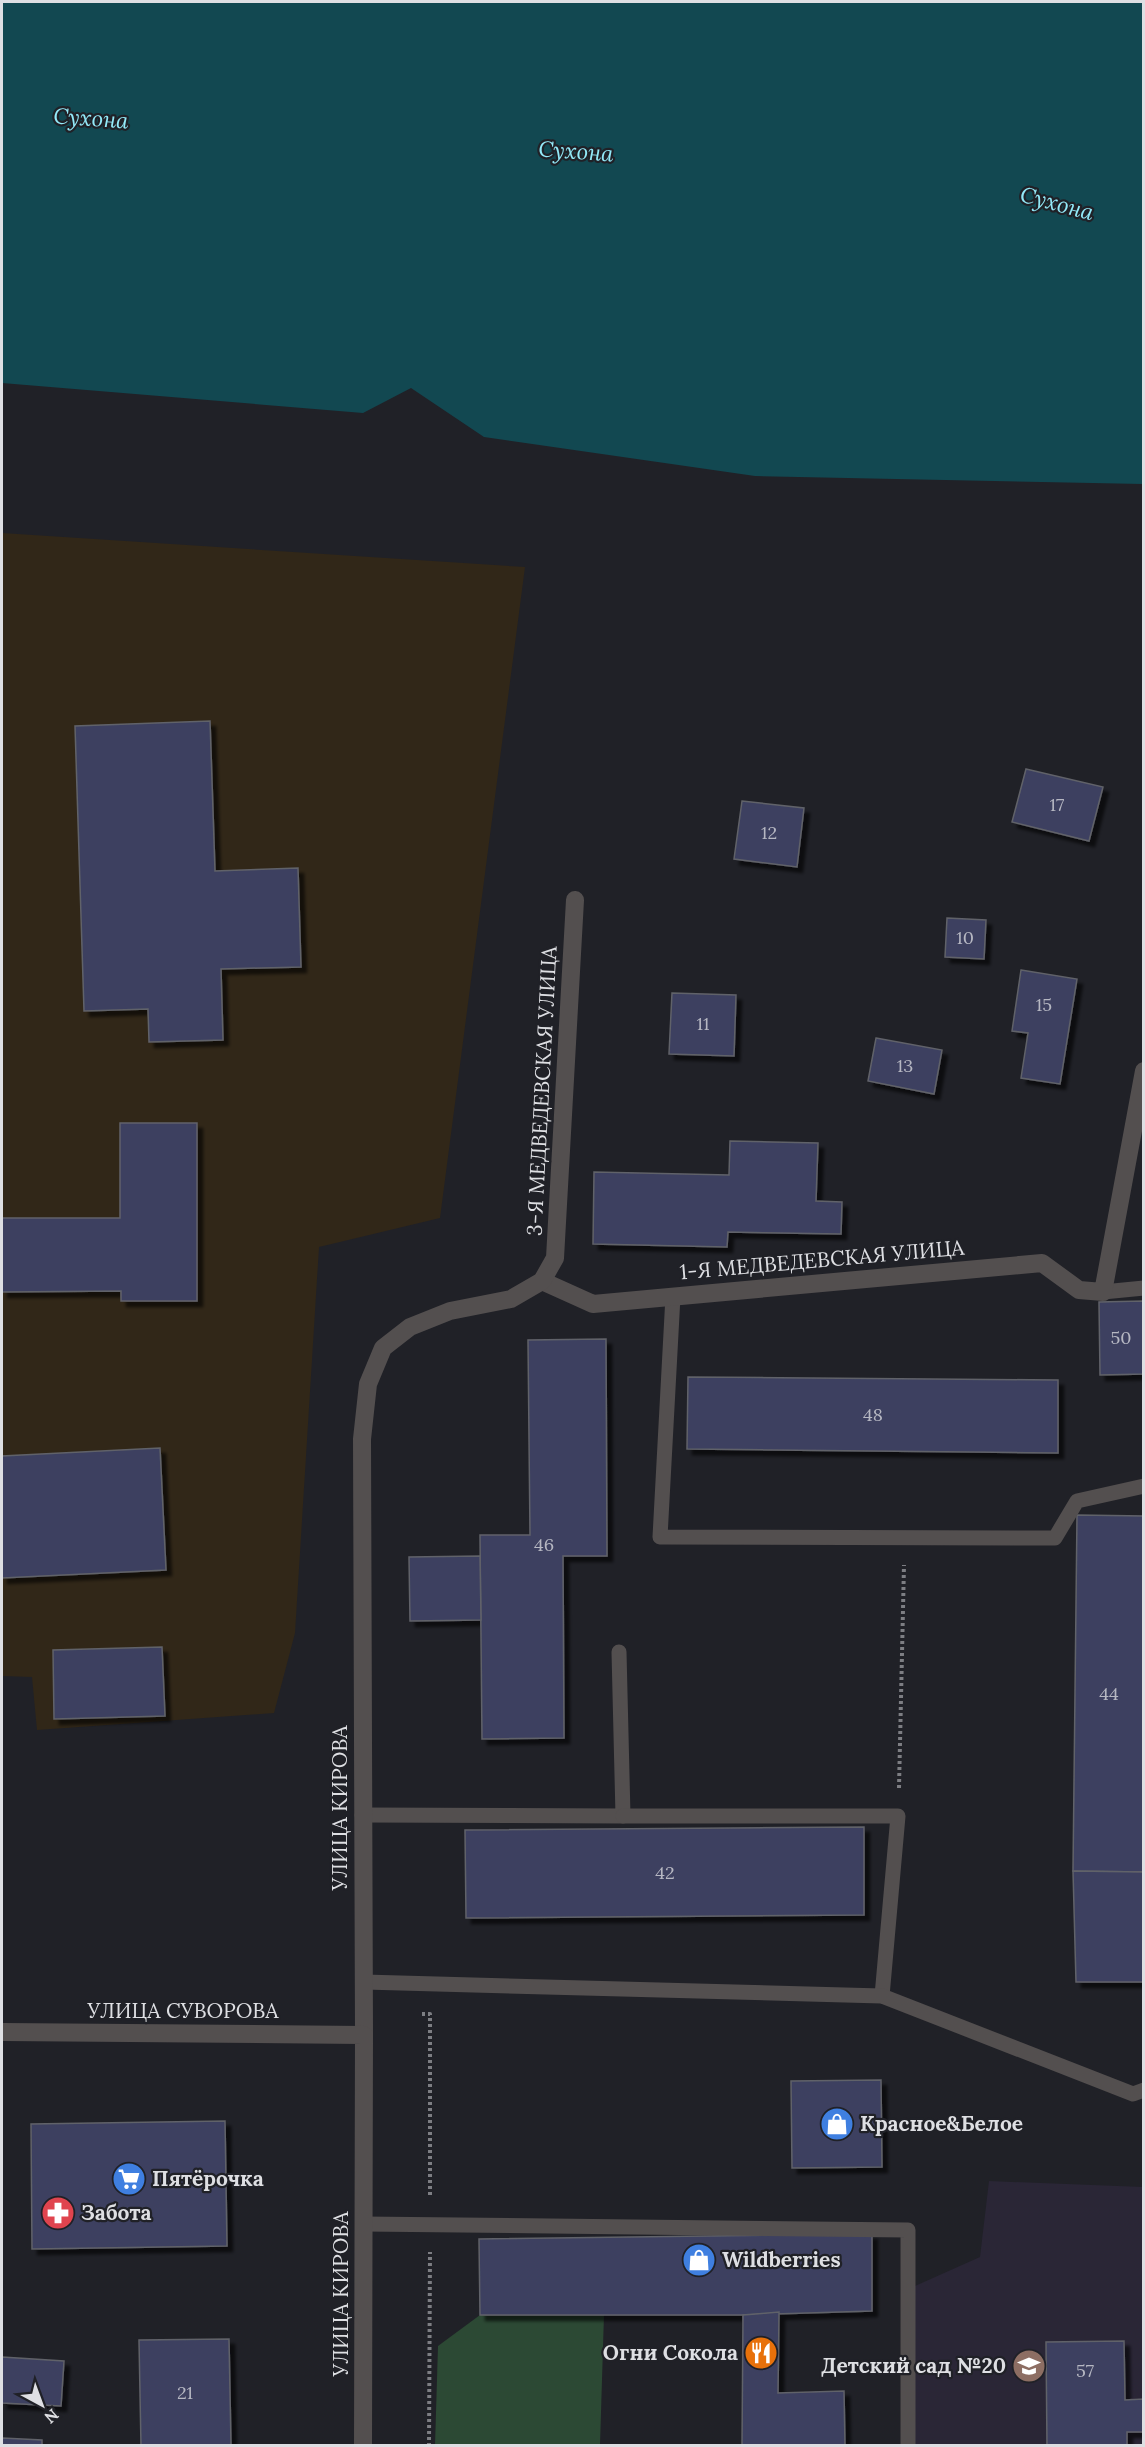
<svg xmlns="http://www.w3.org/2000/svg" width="1145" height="2447" font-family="Lora,serif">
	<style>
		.industrial { fill: #312718 }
		.education { fill: #2a2636 }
		.green { fill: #2c4934 }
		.water { fill: #124851 }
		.building { fill: #3c4061; stroke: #616269; stroke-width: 1.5; filter: url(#shadow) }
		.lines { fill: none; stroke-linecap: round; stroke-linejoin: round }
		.path { stroke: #7d7e83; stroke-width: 4; stroke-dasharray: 3 3; stroke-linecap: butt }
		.service { stroke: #534f4f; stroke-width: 15 }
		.minor { stroke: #534f4f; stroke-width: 18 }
		.tertiary { stroke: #534f4f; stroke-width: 18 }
		.labels { text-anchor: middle; stroke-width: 4.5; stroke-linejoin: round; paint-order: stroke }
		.number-label { font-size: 18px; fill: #b6b7c2 }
		.street-label { font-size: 21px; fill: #dedfe3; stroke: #202127 }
		.poi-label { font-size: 21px; font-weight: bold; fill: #dedfe3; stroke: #202127; text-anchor: start }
		.water-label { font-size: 22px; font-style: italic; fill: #93eaf9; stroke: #202127 }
	</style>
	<defs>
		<filter id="shadow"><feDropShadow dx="5.5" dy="5.5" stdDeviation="1.5" flood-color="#0009"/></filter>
	</defs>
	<rect width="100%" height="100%" fill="#202127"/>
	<path class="industrial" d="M2 533 525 567 440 1218 319 1247 295 1633 274 1713 37 1730 32 1677 2 1676Z"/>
	<path class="education" d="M989 2181 1143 2187V2445L914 2446 915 2286 980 2257Z"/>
	<path class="green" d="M604 2314 600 2445 435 2446 438 2346 480 2315Z"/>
	<path class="water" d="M2 2H1143V484L755 476 484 437 411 388 363 413 2 383Z"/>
	<g class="building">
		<path d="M210 721 215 871 298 868 301 967 221 969 223 1040 149 1042 148 1009 84 1011 75 726Z"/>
		<path d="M1026 769 1103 787 1089 841 1012 822Z"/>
		<path d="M742 801 804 808 797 867 734 859Z"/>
		<path d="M947 918 986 920 984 959 945 957Z"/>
		<path d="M1021 970 1077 979 1060 1084 1021 1078 1028 1033 1012 1031Z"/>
		<path d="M672 993 736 995 734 1056 669 1054Z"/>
		<path d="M876 1038 942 1050 934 1094 868 1081Z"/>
		<path d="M120 1123H197V1301H121V1291L2 1292V1218H120Z"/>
		<path d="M730 1141 818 1143 816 1201 842 1202 841 1234 728 1232 727 1247 593 1244 594 1172 729 1175Z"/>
		<path d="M1144 1301V1374L1100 1375 1099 1302Z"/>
		<path d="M606 1339 607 1556H563L564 1738 482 1739 480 1535H530L528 1340Z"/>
		<path d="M688 1377 1058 1380V1453L687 1449Z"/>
		<path d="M160 1448 166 1570 2 1578V1456Z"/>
		<path d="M1077 1515 1144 1516V1872L1073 1871Z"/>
		<path d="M480 1556 481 1620 410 1621 409 1557Z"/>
		<path d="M162 1647 165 1716 54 1719 53 1650Z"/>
		<path d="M864 1827V1915L466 1918 465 1830Z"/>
		<path d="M1073 1871 1144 1872V1982H1076Z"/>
		<path d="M881 2080 882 2167 792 2168 791 2081Z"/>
		<path d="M225 2121 227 2246 32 2249 31 2124Z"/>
		<path d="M872 2234V2311L743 2315H480L479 2239Z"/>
		<path d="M779 2312 778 2393 844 2391 845 2446H742L743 2315Z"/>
		<path d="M229 2339 231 2446H141L139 2340Z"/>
		<path d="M1124 2341 1125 2400 1144 2399V2432H1127V2446H1047L1046 2342Z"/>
		<path d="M2 2357 64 2361 61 2406 2 2403Z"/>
		<path d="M2 2438 42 2440V2446H2Z"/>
	</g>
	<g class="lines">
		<g class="path">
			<path d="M899 1788 904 1565"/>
			<path d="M422 2014H430V2197"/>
			<path d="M429 2446 430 2252"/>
		</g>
		<g class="service">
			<path d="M1103 1292 1144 1288"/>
			<path d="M673 1296 660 1537 1055 1538 1077 1501 1144 1486"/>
			<path d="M362 1815 623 1816 619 1652"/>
			<path d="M623 1816H898L882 1996"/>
			<path d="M364 1982 882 1996 1133 2094 1144 2090"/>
			<path d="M363 2224 908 2230V2446"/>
		</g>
		<g class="minor">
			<path d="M542 1281 593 1304 1042 1263 1079 1290 1103 1292 1144 1071"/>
			<path d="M364 2035 362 1439 368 1384 383 1348 410 1327 450 1311 511 1299 542 1281 555 1258 575 900"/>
		</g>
		<path class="tertiary" d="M2 2032 364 2035 363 2446"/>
	</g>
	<defs>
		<g id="shop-disc" transform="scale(1.725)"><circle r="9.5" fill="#3f7fe0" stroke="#202127"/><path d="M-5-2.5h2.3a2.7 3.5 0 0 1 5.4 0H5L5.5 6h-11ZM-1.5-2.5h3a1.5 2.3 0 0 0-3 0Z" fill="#fff"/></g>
		<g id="supermarket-disc" transform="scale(1.725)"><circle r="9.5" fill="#3f7fe0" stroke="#202127"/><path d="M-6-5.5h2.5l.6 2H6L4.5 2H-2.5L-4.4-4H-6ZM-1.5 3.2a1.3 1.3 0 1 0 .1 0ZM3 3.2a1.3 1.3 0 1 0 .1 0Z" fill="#fff"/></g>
		<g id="pharmacy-disc" transform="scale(1.725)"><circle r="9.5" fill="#e0444e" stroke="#202127"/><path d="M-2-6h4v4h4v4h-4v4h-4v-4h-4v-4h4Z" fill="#fff"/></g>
		<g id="restaurant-disc" transform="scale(1.725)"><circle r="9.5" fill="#e8710a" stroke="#202127"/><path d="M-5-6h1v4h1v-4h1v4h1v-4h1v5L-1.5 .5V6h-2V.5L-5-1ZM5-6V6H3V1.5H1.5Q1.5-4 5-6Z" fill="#fff"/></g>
		<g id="school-disc" transform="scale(1.725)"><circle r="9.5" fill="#8d6e63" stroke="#202127"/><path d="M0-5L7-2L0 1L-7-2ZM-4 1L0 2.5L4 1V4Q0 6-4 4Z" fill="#fff"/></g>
	</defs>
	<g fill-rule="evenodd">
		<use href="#shop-disc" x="837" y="2124"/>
		<use href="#supermarket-disc" x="129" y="2179"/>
		<use href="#pharmacy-disc" x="58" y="2213"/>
		<use href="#shop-disc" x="699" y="2260"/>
		<use href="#restaurant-disc" x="761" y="2353"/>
		<use href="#school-disc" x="1029" y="2366"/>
	</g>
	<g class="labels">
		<g class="number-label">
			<text x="1057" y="811">17</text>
			<text x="769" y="839">12</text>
			<text x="965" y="944">10</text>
			<text x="1044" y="1011">15</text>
			<text x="703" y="1030">11</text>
			<text x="905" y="1072">13</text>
			<text x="1121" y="1344">50</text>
			<text x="873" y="1421">48</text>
			<text x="544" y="1551">46</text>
			<text x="1109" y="1700">44</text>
			<text x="665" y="1879">42</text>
			<text x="1085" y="2377">57</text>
			<text x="185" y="2399">21</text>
		</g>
		<g class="street-label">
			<text transform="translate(542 1091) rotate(-87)" y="7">3-Я МЕДВЕДЕВСКАЯ УЛИЦА</text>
			<text transform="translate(822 1260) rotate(-5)" y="7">1-Я МЕДВЕДЕВСКАЯ УЛИЦА</text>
			<text transform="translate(340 1808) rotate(-90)" y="7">УЛИЦА КИРОВА</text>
			<text x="183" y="2018">УЛИЦА СУВОРОВА</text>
			<text transform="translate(341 2294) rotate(-90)" y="7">УЛИЦА КИРОВА</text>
		</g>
		<g class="poi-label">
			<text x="860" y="2131">Красное&amp;Белое</text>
			<text x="152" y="2186">Пятёрочка</text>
			<text x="81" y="2220">Забота</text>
			<text x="722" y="2267">Wildberries</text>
			<text x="738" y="2360" text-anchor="end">Огни Сокола</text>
			<text x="1006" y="2373" text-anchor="end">Детский сад №20</text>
		</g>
		<g class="water-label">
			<text transform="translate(91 118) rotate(4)" y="8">Сухона</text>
			<text transform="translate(576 151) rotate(4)" y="8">Сухона</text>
			<text transform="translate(1057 203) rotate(15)" y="8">Сухона</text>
		</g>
	</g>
	<rect width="1145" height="2447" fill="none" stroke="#dedfe3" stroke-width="6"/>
	<g transform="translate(42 2405) rotate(139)" stroke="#202127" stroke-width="4.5" paint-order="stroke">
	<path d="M0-4.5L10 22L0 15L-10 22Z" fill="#dedfe3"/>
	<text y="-9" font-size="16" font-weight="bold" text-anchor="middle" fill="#dedfe3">N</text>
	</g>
</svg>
